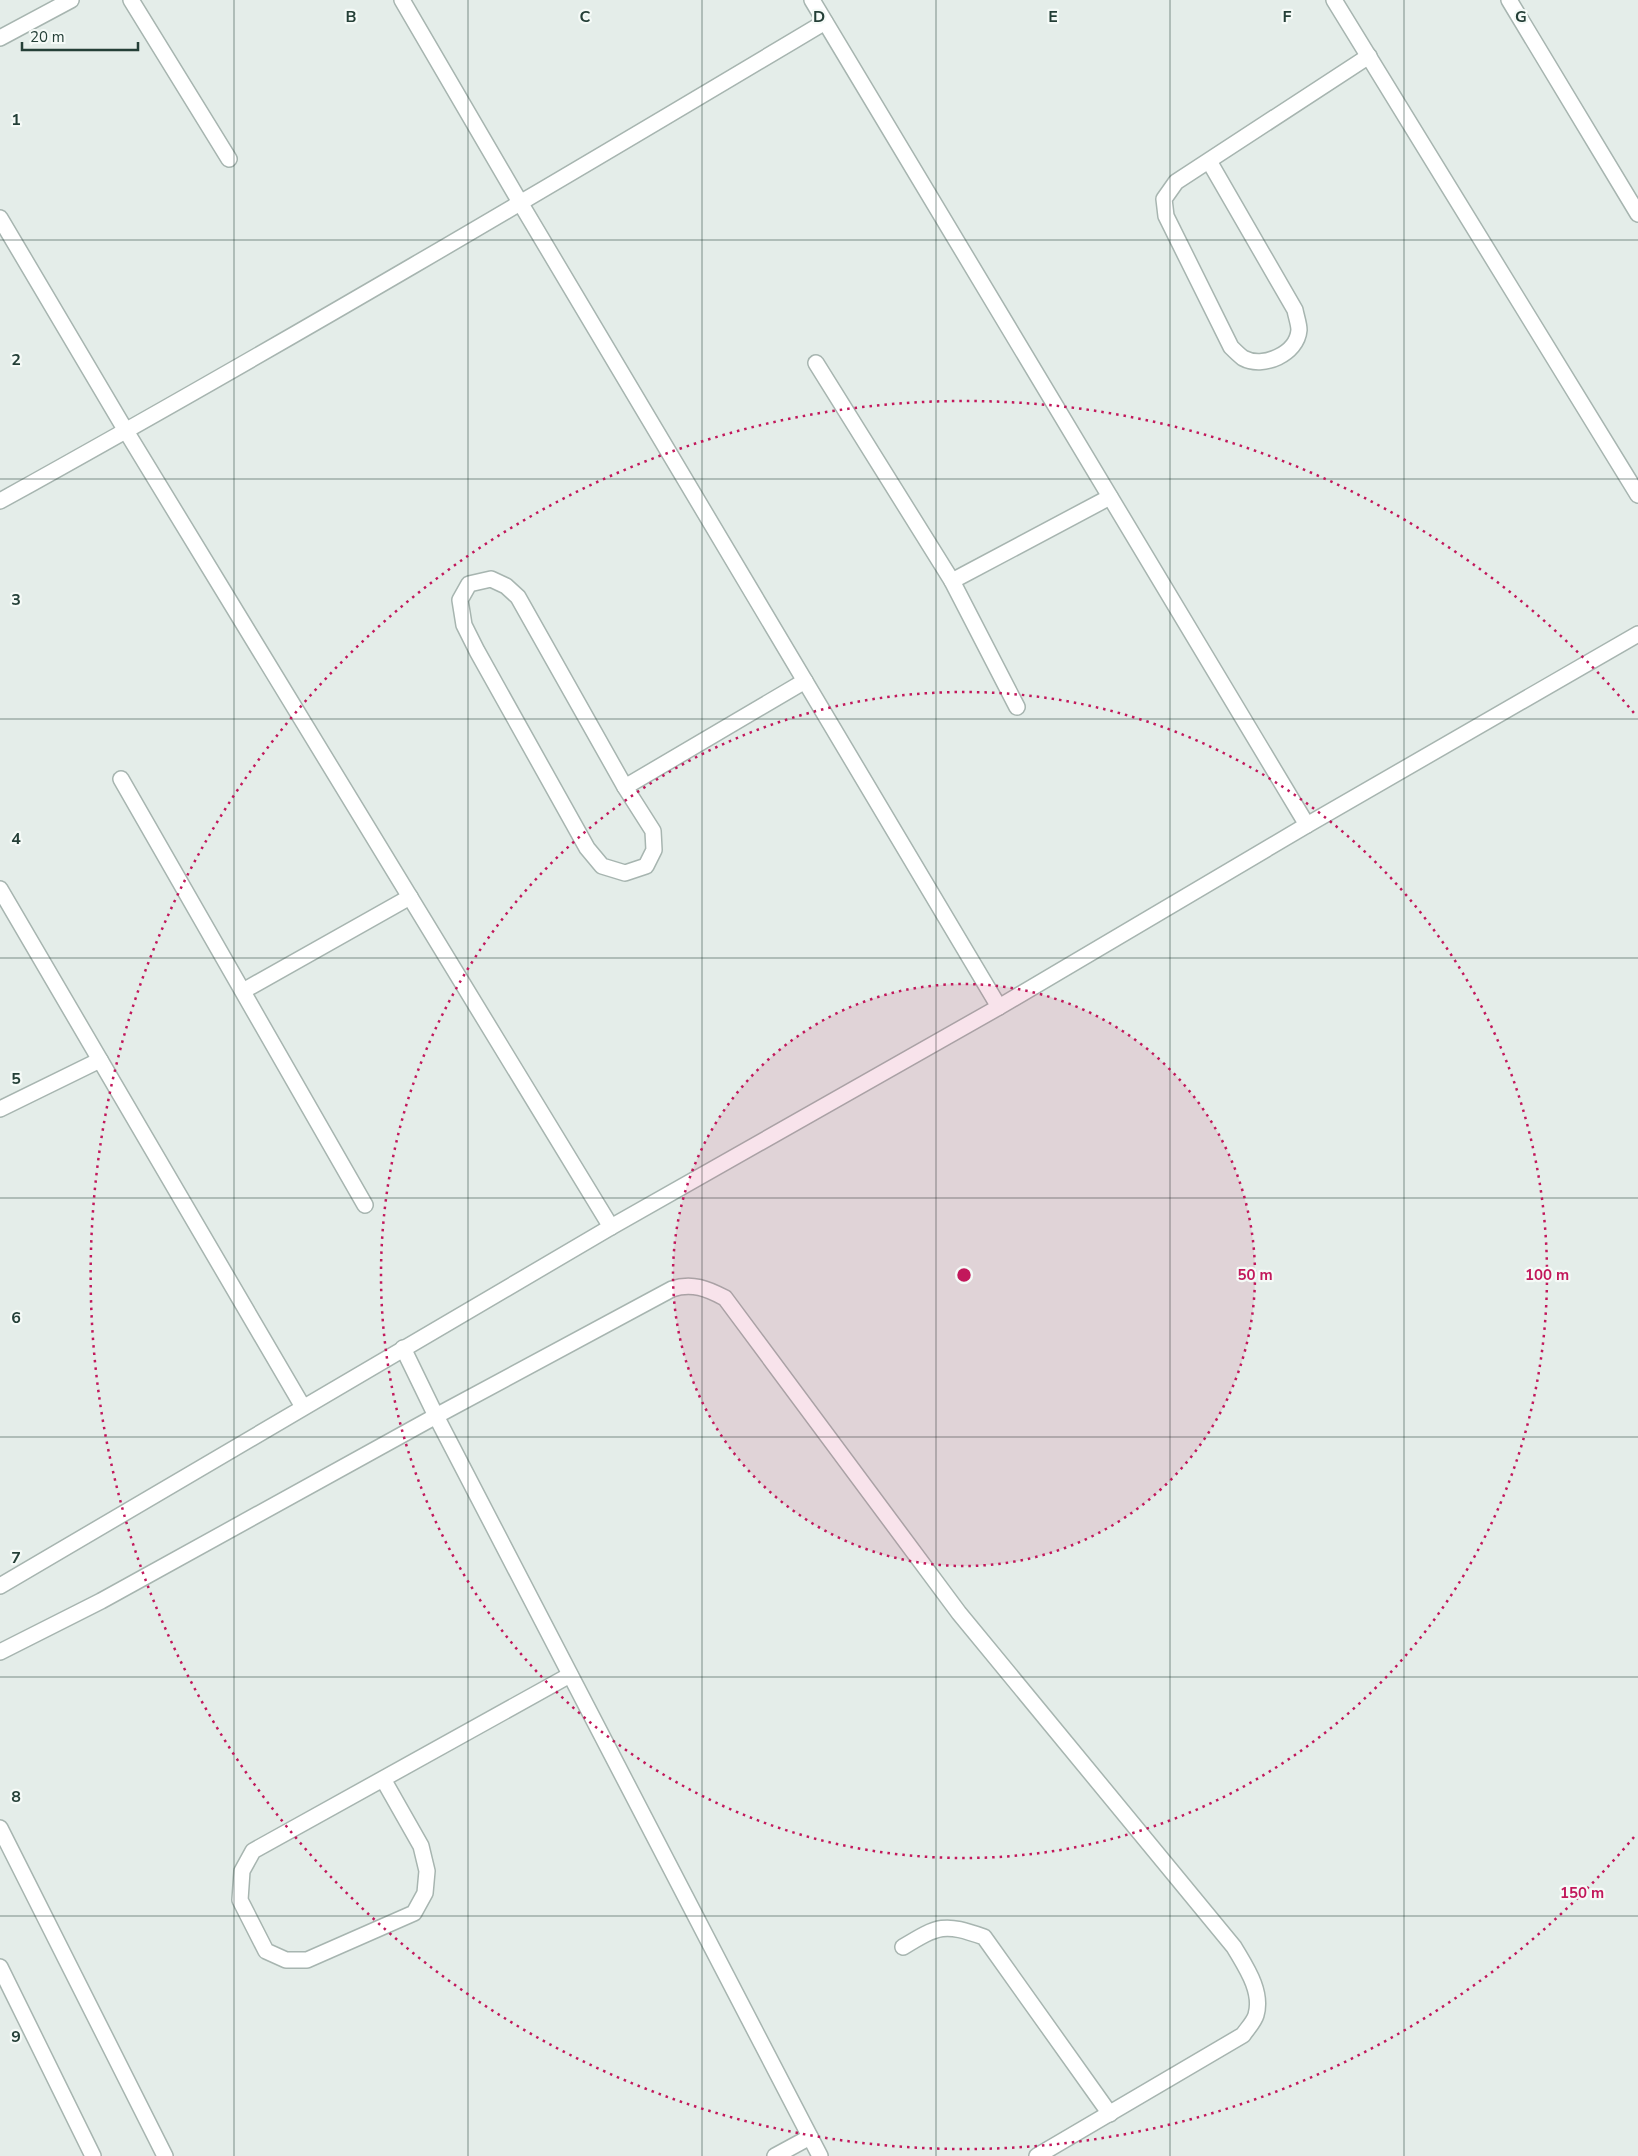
<svg xmlns="http://www.w3.org/2000/svg" width="1638" height="2156" font-family="'Nunito Sans',sans-serif">
	<style>
		.lines { fill: none; stroke-linecap: round; stroke-linejoin: round }
		.lane-casing { stroke: #a7b5b0; stroke-width: 18 }
		.street-casing { stroke: #a7b5b0; stroke-width: 18 }
		.lane { stroke: #fff; stroke-width: 15 }
		.street { stroke: #fff; stroke-width: 15 }
		.grid { fill: none; stroke: #243f37; stroke-width: 1; stroke-opacity: 0.55 }
		.ring { fill: none; stroke: #c2185b; stroke-width: 2.5; stroke-dasharray: 2.5 5 }
		.grid-label { font-size: 16px; text-anchor: middle; font-weight: bold; fill: #243f37; stroke: #f5faf7; stroke-width: 4.5; stroke-linejoin: round; paint-order: stroke }
		.centre { fill: #c2185b; stroke: #f5faf7; stroke-width: 2.5 }
		.ring-label { font-size: 15px; text-anchor: middle; font-weight: bold; fill: #c2185b; stroke: #f5faf7; stroke-width: 4.5; stroke-linejoin: round; paint-order: stroke }
	</style>
	<rect width="100%" height="100%" fill="#e4ede9"/>
	<g class="lines">
		<g class="lane-casing">
			<g id="lane">
				<path d="M131 0 229 159"/>
				<path d="M1509 0 1638 214"/>
				<path d="M0 38 71 0"/>
				<path d="M1209 161 1295 310C1296 316 1299 324 1299 330 1297 354 1263 369 1243 358 1239 355 1235 351 1231 347L1166 216 1164 199 1176 182 1369 56"/>
				<path d="M816 363 952 581 1110 497"/>
				<path d="M491 579 506 586 518 597 625 787 653 831 654 850 646 866 625 873 602 866 587 848 477 651 464 625 460 600 469 584Z"/>
				<path d="M952 581 1017 707"/>
				<path d="M121 779 365 1205"/>
				<path d="M625 787 805 681"/>
				<path d="M243 991 410 897"/>
				<path d="M0 1109 100 1060"/>
				<path d="M383 1779 421 1846 427 1871 425 1893 414 1913 307 1960H286L266 1951 240 1900 242 1871 253 1851 570 1675"/>
				<path d="M903 1947C939 1925 944 1923 984 1937L1110 2114"/>
				<path d="M775 2156 810 2137"/>
			</g>
		</g>
		<g class="street-casing">
			<g id="street">
				<path d="M402 0 521 204 999 1007"/>
				<path d="M812 0 1307 825"/>
				<path d="M1334 0 1638 495"/>
				<path d="M0 218 126 431 611 1227"/>
				<path d="M0 501C278 347 552 185 825 22"/>
				<path d="M0 889 303 1407"/>
				<path d="M403 1348 436 1416 820 2156"/>
				<path d="M0 1586 611 1227 999 1007 1307 825 1638 634"/>
				<path d="M0 1652 101 1601 436 1416 672 1289C692 1282 708 1289 725 1298L959 1613 1234 1947C1245 1966 1263 1991 1256 2015 1254 2022 1247 2029 1243 2035L1037 2156"/>
				<path d="M0 1828 165 2156"/>
				<path d="M0 1967 93 2156"/>
			</g>
		</g>
		<use href="#lane" class="lane"/>
		<use href="#street" class="street"/>
	</g>
	<path class="grid" d="M234 0V2156M468 0V2156M702 0V2156M936 0V2156M1170 0V2156M1404 0V2156M0 240H1638M0 479H1638M0 719H1638M0 958H1638M0 1198H1638M0 1437H1638M0 1677H1638M0 1916H1638"/>
	<circle cx="964" cy="1275" r="291" fill="#c2185b" fill-opacity=".12"/>
	<g class="ring">
		<circle cx="964" cy="1275" r="291"/>
		<circle cx="964" cy="1275" r="583"/>
		<path d="M1634 1837A874 874 0 1 1 1634 713"/>
	</g>
	<g class="grid-label">
		<text x="351" y="22">B</text>
		<text x="585" y="22">C</text>
		<text x="819" y="22">D</text>
		<text x="1053" y="22">E</text>
		<text x="1287" y="22">F</text>
		<text x="1521" y="22">G</text>
		<text x="16" y="125">1</text>
		<text x="16" y="365">2</text>
		<text x="16" y="605">3</text>
		<text x="16" y="844">4</text>
		<text x="16" y="1084">5</text>
		<text x="16" y="1323">6</text>
		<text x="16" y="1563">7</text>
		<text x="16" y="1802">8</text>
		<text x="16" y="2042">9</text>
	</g>
	<circle cx="964" cy="1275" r="8" class="centre"/>
	<g class="ring-label">
		<text x="1255" y="1280">50 m</text>
		<text x="1547" y="1280">100 m</text>
		<text x="1582" y="1898">150 m</text>
	</g>
	<path d="M22 42v8h116v-8" fill="none" stroke="#243f37" stroke-width="2.5"/>
	<text x="30" y="42" font-size="15" fill="#243f37" stroke="#f5faf7" stroke-width="4" paint-order="stroke">20 m</text>
</svg>
